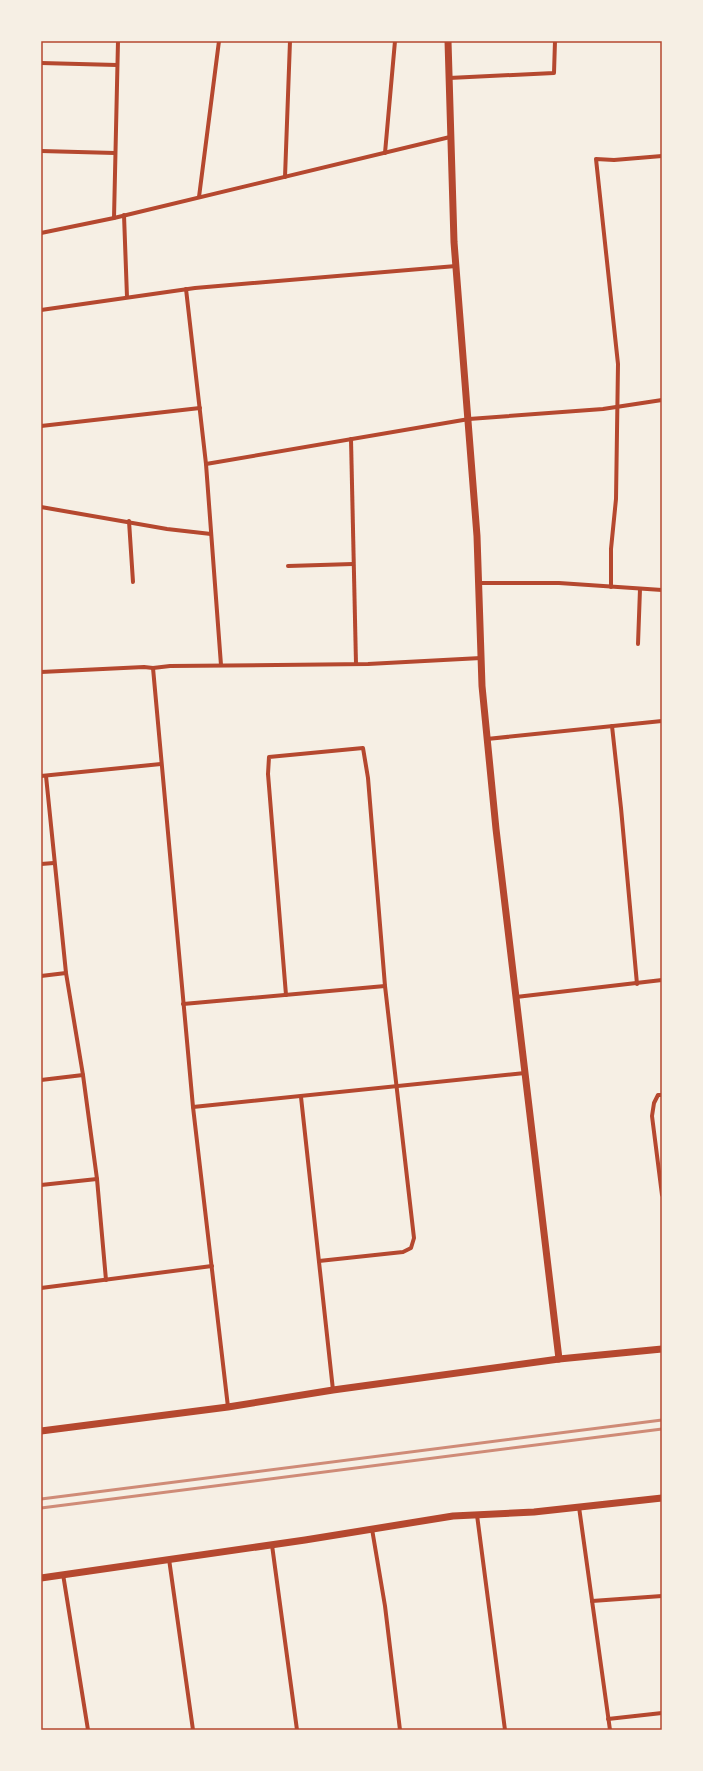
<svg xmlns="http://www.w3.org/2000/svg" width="703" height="1771" font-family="'Space Grotesk',sans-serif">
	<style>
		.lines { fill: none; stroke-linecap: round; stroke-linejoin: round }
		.minor { stroke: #b5482f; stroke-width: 4 }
		.tertiary { stroke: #b5482f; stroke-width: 7 }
		.rail { stroke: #cf8b77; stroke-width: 3 }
		.neatline { fill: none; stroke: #b5482f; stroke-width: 1.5 }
	</style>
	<rect width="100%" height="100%" fill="#f6efe4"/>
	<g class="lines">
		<g class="minor">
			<path d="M41 63 117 65"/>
			<path d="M449 78 554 73 555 41"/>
			<path d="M41 151 115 153"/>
			<path d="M385 153 395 41"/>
			<path d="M285 177 290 41"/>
			<path d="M199 197 219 41"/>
			<path d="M124 215 127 297"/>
			<path d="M114 218 118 41"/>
			<path d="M41 233 114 218 450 137"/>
			<path d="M186 289 206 464 221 665"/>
			<path d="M41 310 195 288 456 266"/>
			<path d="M41 426 200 408"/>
			<path d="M351 439 356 664"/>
			<path d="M206 464 469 419 603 409 662 400"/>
			<path d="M41 507 167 529 211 534"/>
			<path d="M129 521 133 582"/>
			<path d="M288 566 353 564"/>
			<path d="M479 583H559L662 590"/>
			<path d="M611 587V549L616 499 618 364 596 159 614 160 662 156"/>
			<path d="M638 644 640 589"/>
			<path d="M153 668 193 1107 228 1407"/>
			<path d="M41 672 144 667 153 668 170 666 368 664 481 658"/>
			<path d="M612 726 621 808 637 984"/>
			<path d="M487 739 662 721"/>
			<path d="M41 776 161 764"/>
			<path d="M46 776 66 973 83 1075 97 1179 106 1280"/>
			<path d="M41 864 54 863"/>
			<path d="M41 976 66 973"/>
			<path d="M286 995 268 774 269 757 363 748 368 778 385 986 414 1238 411 1248 403 1252 319 1261"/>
			<path d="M516 997 662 980"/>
			<path d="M183 1004 385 986"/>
			<path d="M41 1080 83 1075"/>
			<path d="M662 1095H658L654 1103 652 1116 662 1195"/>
			<path d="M301 1097 333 1390"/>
			<path d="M193 1107 525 1073"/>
			<path d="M41 1185 97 1179"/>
			<path d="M41 1288 212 1266"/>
			<path d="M579 1507 610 1730"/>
			<path d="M477 1515 505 1730"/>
			<path d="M372 1529 385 1606 400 1730"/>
			<path d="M272 1545 297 1730"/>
			<path d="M169 1559 193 1730"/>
			<path d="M63 1574 88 1730"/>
			<path d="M592 1601 662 1596"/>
			<path d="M608 1719 662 1713"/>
		</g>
		<g class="tertiary">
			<path d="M448 41 454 242 477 536 482 686 496 829 559 1359"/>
			<path d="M41 1431 228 1407 333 1390 559 1359 662 1349"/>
			<path d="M41 1578 305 1540 453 1516 534 1512 662 1498"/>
		</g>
		<g class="rail">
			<path d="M41 1499 662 1420"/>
			<path d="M41 1508 662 1429"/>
		</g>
	</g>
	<rect width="703" height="1771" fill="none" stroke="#f6efe4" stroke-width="84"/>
	<rect x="42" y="42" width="619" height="1687" class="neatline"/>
</svg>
